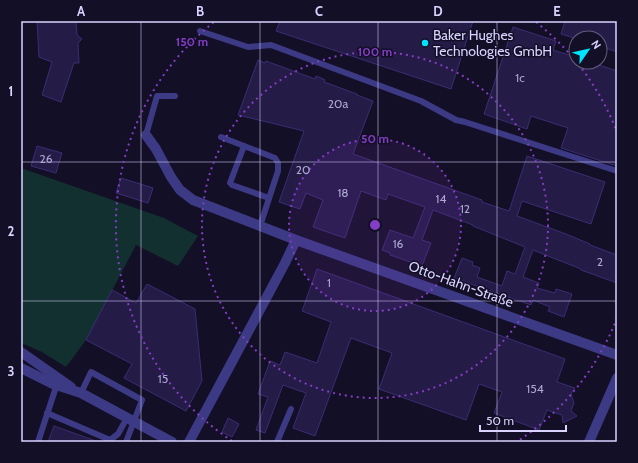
<svg xmlns="http://www.w3.org/2000/svg" width="638" height="463" font-family="Cabin,sans-serif">
	<style>
		.green { fill: #12302f }
		.building { fill: #241b47; stroke: #3b2d73 }
		.lines { fill: none; stroke-linecap: round; stroke-linejoin: round }
		.lane { stroke: #3d3a85; stroke-width: 6 }
		.street { stroke: #3d3a85; stroke-width: 10 }
		.grid { fill: none; stroke: #d9d4ff; stroke-width: 1; stroke-opacity: 0.55 }
		.ring { fill: none; stroke: #843dc5; stroke-width: 2; stroke-dasharray: 2 4 }
		.poi-dot { fill: #00e5ff; stroke: #130f26; stroke-width: 1.5 }
		.labels { text-anchor: middle; stroke-width: 3; stroke-linejoin: round; paint-order: stroke }
		.number-label { font-size: 12px; fill: #aca6d1 }
		.poi-label { font-size: 14px; fill: #d9d4ff; stroke: #130f26; text-anchor: start }
		.street-label { font-size: 14px; fill: #d9d4ff; stroke: #130f26 }
		.centre { fill: #843dc5; stroke: #130f26; stroke-width: 2 }
		.ring-label { font-size: 12px; text-anchor: middle; font-weight: bold; fill: #843dc5; stroke: #130f26; stroke-width: 3; stroke-linejoin: round; paint-order: stroke }
		.neatline { fill: none; stroke: #d9d4ff; stroke-width: 1.5 }
		.grid-label { font-size: 13px; text-anchor: middle; font-weight: bold; fill: #d9d4ff }
	</style>
	<rect width="100%" height="100%" fill="#130f26"/>
	<path class="green" d="M21 168 164 218 198 236 178 266 136 245 86 340 66 367 42 352 21 343Z"/>
	<g class="building">
		<path d="M37 21H76L77 35 82 39 78 43 79 63H74L61 102 42 95 52 62 39 57Z"/>
		<path d="M280 21H473L451 89 276 31Z"/>
		<path d="M565 21H617V52L600 46V38H574L561 34Z"/>
		<path d="M513 27 556 41 553 50 576 57V62H590L617 71V166L561 148 568 128 531 116 527 129 484 114Z"/>
		<path d="M258 60 265 63 266 61 315 79 316 76 321 78 325 80 324 82 357 94V95L373 101 353 154 482 200V202L509 211 527 156 605 182 591 224 522 201 517 216 566 234 590 244V245L617 255V283L581 270V269L533 250 523 277 539 283 537 288 555 293 556 289 572 294 564 317 548 311 550 307 533 300 531 305 454 278 462 258 473 262 472 265 480 268 477 277 502 286 507 271 515 274 525 247 473 226V225L433 210 422 240 431 243 422 266 390 255V253L382 250 390 230 413 238 425 207 388 194 386 200 361 191 345 238 313 227 323 200 306 193 300 209 279 202 304 131 238 115Z"/>
		<path d="M37 146 62 153 56 173 31 166Z"/>
		<path d="M121 178 153 188 148 203 116 193Z"/>
		<path d="M317 269 565 359 557 382 575 388 571 394 574 403 571 411 577 416 563 423 562 415 547 410 539 430 494 413 502 392 479 384 466 420 379 389 392 353 351 338 315 436 293 428 306 393 283 385 265 433 256 430 268 397 258 394 270 361 280 365 285 352 317 363 331 322 302 311Z"/>
		<path d="M147 284 195 309 202 381 186 411 124 378 132 364 86 340 112 290 136 303Z"/>
		<path d="M228 418 239 424 232 437 222 432Z"/>
		<path d="M54 426 96 441V442H48Z"/>
	</g>
	<g class="lines">
		<g class="lane">
			<path d="M200 31 248 47 271 45 421 101 456 120 465 122 617 171"/>
			<path d="M146 135 157 96H175"/>
			<path d="M221 137 275 158 278 163V171L260 226"/>
			<path d="M244 146 230 183 232 185 269 198"/>
			<path d="M81 393 91 372 142 400 126 442"/>
			<path d="M47 413 110 440 118 434 127 418"/>
			<path d="M38 442 57 384"/>
			<path d="M277 442 291 409"/>
		</g>
		<g class="street">
			<path d="M146 135 156 149 171 177 180 190 193 200 296 240 617 355"/>
			<path d="M21 352 71 387"/>
			<path d="M21 368 53 384 81 393 172 442"/>
			<path d="M189 442 285 263 296 240"/>
			<path d="M589 442 617 378"/>
		</g>
	</g>
	<path class="grid" d="M141 21V442M260 21V442M378 21V442M497 21V442M21 162H617M21 301H617"/>
	<circle cx="375" cy="225" r="86" fill="#843dc5" fill-opacity=".12"/>
	<g class="ring">
		<circle cx="375" cy="225" r="86"/>
		<circle cx="375" cy="225" r="173"/>
		<path d="M617 318A259 259 0 0 1 518 441M232 441A259 259 0 0 1 214 22M536 22A259 259 0 0 1 617 132"/>
	</g>
	<circle class="poi-dot" cx="425" cy="43" r="4"/>
	<g class="labels">
		<g class="number-label">
			<text x="520" y="82">1c</text>
			<text x="338" y="108">20a</text>
			<text x="46" y="163">26</text>
			<text x="303" y="174">20</text>
			<text x="343" y="197">18</text>
			<text x="441" y="203">14</text>
			<text x="465" y="213">12</text>
			<text x="398" y="248">16</text>
			<text x="600" y="266">2</text>
			<text x="329" y="287">1</text>
			<text x="163" y="383">15</text>
			<text x="535" y="393">154</text>
		</g>
		<g class="poi-label">
			<text x="433" y="40">Baker Hughes<tspan x="433" dy="16">Technologies GmbH</tspan></text>
		</g>
		<g class="street-label">
			<text transform="translate(461 284) rotate(20)" y="5">Otto-Hahn-Straße</text>
		</g>
	</g>
	<circle cx="375" cy="225" r="6" class="centre"/>
	<g class="ring-label">
		<text x="192" y="46">150 m</text>
		<text x="375" y="56">100 m</text>
		<text x="375" y="143">50 m</text>
	</g>
	<rect width="638" height="463" fill="none" stroke="#130f26" stroke-width="44"/>
	<g transform="translate(588 50) rotate(56)"><circle r="19" fill="#130f26" stroke="#625e7d"/>
	<path d="M0-3L7 15L0 10L-7 15Z" fill="#00e5ff"/>
	<text y="-6" font-size="11" font-weight="bold" text-anchor="middle" fill="#d9d4ff">N</text>
	</g>
	<path d="M480 425v6h86v-6" fill="none" stroke="#d9d4ff" stroke-width="2"/>
	<text x="486" y="425" font-size="12" fill="#d9d4ff" stroke="#130f26" stroke-width="3" paint-order="stroke">50 m</text>
	<rect x="22" y="22" width="594" height="419" class="neatline"/>
	<g class="grid-label">
		<text x="81" y="16">A</text>
		<text x="200" y="16">B</text>
		<text x="319" y="16">C</text>
		<text x="438" y="16">D</text>
		<text x="557" y="16">E</text>
		<text x="11" y="96">1</text>
		<text x="11" y="236">2</text>
		<text x="11" y="376">3</text>
	</g>
</svg>
